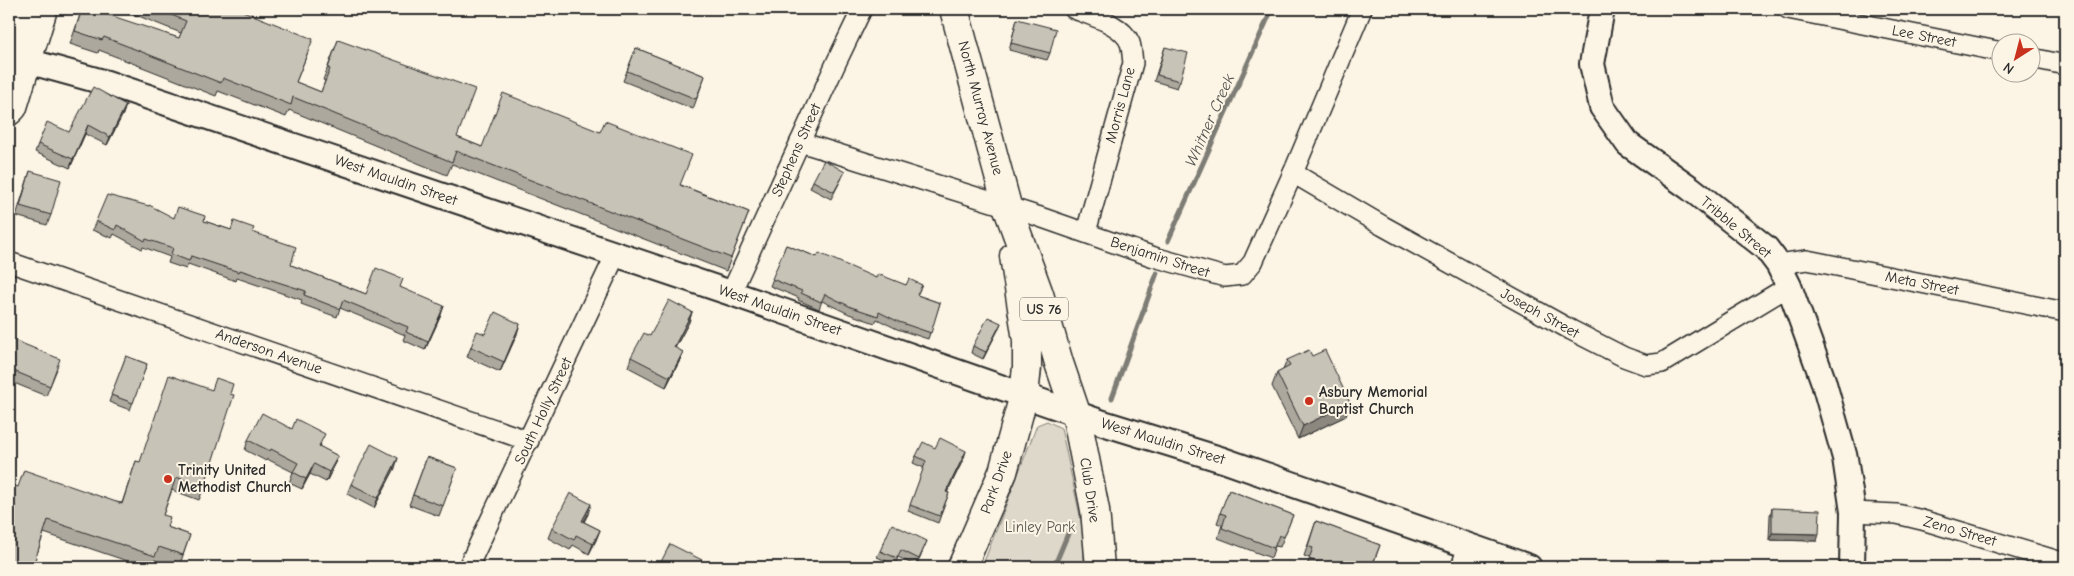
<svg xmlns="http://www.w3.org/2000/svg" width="2074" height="576" font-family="'Comic Neue',sans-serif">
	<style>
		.green { fill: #ded8ca; stroke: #84827a }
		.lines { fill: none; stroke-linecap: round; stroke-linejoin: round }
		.stream { stroke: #7d7b74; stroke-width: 5 }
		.minor-casing { stroke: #2b2b2b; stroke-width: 22 }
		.tertiary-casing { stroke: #2b2b2b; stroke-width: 28 }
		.primary-casing { stroke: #2b2b2b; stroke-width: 31 }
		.minor { stroke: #fcf5e5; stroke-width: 19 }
		.tertiary { stroke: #fcf5e5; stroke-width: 24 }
		.primary { stroke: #fcf5e5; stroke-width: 28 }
		.wall { fill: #aca89d; stroke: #2b2b2b }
		.shaded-wall { fill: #8c8880; stroke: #2b2b2b }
		.building { fill: #c8c3b7; stroke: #2b2b2b }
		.poi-dot { fill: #c8321e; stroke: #fcf5e5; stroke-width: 2 }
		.labels { text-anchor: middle; stroke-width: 4; stroke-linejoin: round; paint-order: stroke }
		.shield { fill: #fcf5e5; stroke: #6a6863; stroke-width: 1 }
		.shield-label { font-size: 14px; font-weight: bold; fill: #2b2b2b }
		.street-label { font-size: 15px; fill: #2b2b2b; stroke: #fcf5e5 }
		.poi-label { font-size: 15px; font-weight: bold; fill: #2b2b2b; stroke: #fcf5e5; text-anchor: start }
		.park-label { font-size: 15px; fill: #585653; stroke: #fcf5e5 }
		.water-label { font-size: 16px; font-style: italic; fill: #545350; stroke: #fcf5e5 }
	</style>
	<rect width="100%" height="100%" fill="#fcf5e5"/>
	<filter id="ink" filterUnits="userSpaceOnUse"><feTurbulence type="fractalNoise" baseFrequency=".02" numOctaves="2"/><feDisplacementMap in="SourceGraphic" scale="10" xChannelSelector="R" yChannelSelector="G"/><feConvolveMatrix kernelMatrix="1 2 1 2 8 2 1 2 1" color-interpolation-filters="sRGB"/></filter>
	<g filter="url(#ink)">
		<path class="green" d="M1047 421 1061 428 1084 534V567H982L1037 425Z"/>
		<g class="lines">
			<g class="stream">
				<path d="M1168 241 1272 9"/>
				<path d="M1112 398 1157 273"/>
				<path d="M1054 567 1072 524"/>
			</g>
			<g class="minor-casing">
				<g id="minor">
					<path d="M1074 9C1092 16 1122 24 1130 43 1132 49 1132 56 1133 63L1086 232"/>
					<path d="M1788 9 2002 52"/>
					<path d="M2032 58 2065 65"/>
					<path d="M800 142 1037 216 1154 257 1225 277 1242 275 1253 262 1293 173 1362 9"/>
					<path d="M1293 173 1383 226 1571 330 1624 357 1646 365 1662 363 1789 286"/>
					<path d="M9 262 529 441"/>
					<path d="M1778 264 1807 260 2065 312"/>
					<path d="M731 293 837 61 862 9"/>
					<path d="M1853 512 1897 514 1922 520 2065 563"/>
					<path d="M468 567 616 254"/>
					<path d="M1461 567 1468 546"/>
				</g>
			</g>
			<g class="tertiary-casing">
				<g id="tertiary">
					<path d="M1602 9 1592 64 1602 107 1628 144 1690 188 1766 248 1778 264 1789 286 1823 380 1845 458 1853 512 1852 567"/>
					<path d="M9 56 107 83 731 293 1103 423 1223 460 1529 567"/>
				</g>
			</g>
			<g class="primary-casing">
				<g id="primary">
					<path d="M954 9 1007 206 1039 294 1059 363 1076 413 1095 510 1100 567"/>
					<path d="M9 39 18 9"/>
					<path d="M9 111 13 107 43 9"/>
					<path d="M962 567 1003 472 1024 395 1027 367V340L1014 256"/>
				</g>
			</g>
			<use href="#minor" class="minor"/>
			<use href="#tertiary" class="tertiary"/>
			<use href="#primary" class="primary"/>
		</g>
		<g class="wall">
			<path d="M82 9 179 38 181 33 121 9H238L308 52 296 82 321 92 325 81 323 80 338 40 457 137 482 147 681 185 749 212 726 271 452 164 447 175 289 110 286 117 218 91 216 96 99 50 98 53 70 44Z"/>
			<path d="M1017 19 1050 53 1047 60 1009 50Z"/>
			<path d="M1165 47 1180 81 1177 88 1154 81Z"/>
			<path d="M636 48 705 76 693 109 623 81Z"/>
			<path d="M126 105 123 114 107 145 85 134 70 168 35 152 38 144 69 132Z"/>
			<path d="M30 171 51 215 47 225 16 216Z"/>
			<path d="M842 178 831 199 810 188 813 181Z"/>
			<path d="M174 218 204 221 231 230 252 232 291 265 366 294 400 287 441 315 425 350 403 340 405 335 340 308 337 317 301 304 302 300 237 278 236 281 188 264 186 269 168 263 170 257 143 247 142 249 114 234 112 238 92 230 96 221Z"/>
			<path d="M786 245 817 257 876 278 906 285H922L917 295 940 303 928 339 897 329 877 319 875 323 849 314 822 301 819 309 798 300 799 298 770 286Z"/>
			<path d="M692 312 689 322 675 348 683 352 679 362 666 387 628 367 631 357 650 336Z"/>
			<path d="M998 330 983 359 971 353 973 346Z"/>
			<path d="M485 334H517L500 372 467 357 471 347Z"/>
			<path d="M9 338 57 369 46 396 9 381Z"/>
			<path d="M126 356 147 364 130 410 109 402Z"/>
			<path d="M1312 356 1350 403 1346 416 1298 439 1272 386 1277 373 1283 370 1287 360Z"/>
			<path d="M248 440 321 444 320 447 338 456 334 466 326 482 310 474 302 489 289 483 293 472 267 459 266 461 245 450Z"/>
			<path d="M935 448 964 458 947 492 949 493 938 523 908 511 924 468 913 463 916 456Z"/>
			<path d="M427 457 457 468 439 516 409 505Z"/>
			<path d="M136 461 204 487 199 500 172 490 163 515 167 527 190 535 179 567H176L154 560 151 567H145L44 533 34 563 9 567 17 487 122 503Z"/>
			<path d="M395 468 374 508 347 494 351 484Z"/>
			<path d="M1229 490 1293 515 1280 547 1275 546 1271 558 1218 538 1222 525 1217 523Z"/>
			<path d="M1772 508 1817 541 1769 540 1770 515Z"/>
			<path d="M588 514 584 522 600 530 596 540 589 554 573 545 570 550 548 538 552 528Z"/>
			<path d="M1316 521 1380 545 1372 567H1306L1310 558 1304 556Z"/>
			<path d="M927 541 916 566 898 557 895 565 877 557 880 551Z"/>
			<path d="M661 562 700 567H659Z"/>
		</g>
		<g class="shaded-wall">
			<path d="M126 105 123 114 107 145 110 137Z"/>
			<path d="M88 125 85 134 70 168 73 159Z"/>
			<path d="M444 306 441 315 425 350 428 342Z"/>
			<path d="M692 312 689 322 670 357 674 347Z"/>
			<path d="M1001 323 998 330 983 359 986 352Z"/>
			<path d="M520 324 517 334 500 372 504 362Z"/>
			<path d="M683 352 679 362 666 387 670 377Z"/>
			<path d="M1350 403 1346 416 1298 439 1303 426Z"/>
			<path d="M966 451 964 458 944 499 946 492Z"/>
			<path d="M338 456 334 466 326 482 329 472Z"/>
			<path d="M398 458 395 468 374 508 378 498Z"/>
			<path d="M314 464 310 474 302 489 306 479Z"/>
			<path d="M591 504 588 514 579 531 582 521Z"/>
			<path d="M600 530 596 540 589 554 593 544Z"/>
			<path d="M1772 533 1819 534 1817 541 1769 540Z"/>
		</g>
		<g class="building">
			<path d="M82 9H91L179 38 186 21 157 9H238L313 39 296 82 321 92 330 69 328 68 338 40 475 89 457 137 482 147 503 93 600 132 605 121 692 155 680 185 749 212 731 258 456 151 452 162 293 97 291 105 223 78 221 83 104 37 102 40 75 31Z"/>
			<path d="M1017 19 1056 29 1050 53 1011 43Z"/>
			<path d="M1165 47 1188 53 1180 81 1157 75Z"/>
			<path d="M636 48 705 76 696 99 627 71Z"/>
			<path d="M93 87 126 105 110 137 88 125 73 159 38 144 47 122 69 132Z"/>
			<path d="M824 160 845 172 834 192 813 181Z"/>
			<path d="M30 171 61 180 51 215 20 206Z"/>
			<path d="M107 195 149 206V205L174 218 178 207 205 216 204 221 231 230 234 221 254 228 252 232 296 247 291 265 366 294 376 268 403 279 400 287 444 306 428 342 406 332 408 327 343 300 340 309 304 295 306 291 240 270 239 272 191 256 189 261 171 254 173 248 146 239 145 241 117 225 115 230 96 221Z"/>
			<path d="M786 245 817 257 819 253 876 278 878 274 906 285 909 279 922 285 917 295 940 303 931 333 899 322 879 312 878 316 851 307 825 294 821 302 801 293 802 291 772 279Z"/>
			<path d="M669 300 692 312 674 347 683 352 670 377 631 357 644 333 650 336Z"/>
			<path d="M495 312 520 324 504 362 471 347 477 331 485 334Z"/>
			<path d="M988 317 1001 323 986 352 973 346Z"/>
			<path d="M9 338 60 359 50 386 9 369Z"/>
			<path d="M1309 350 1312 356 1325 350 1350 403 1303 426 1277 373 1290 366 1287 360Z"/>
			<path d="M126 356 147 364 133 403 111 395Z"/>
			<path d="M169 375 212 390 216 378 233 384 230 394 234 395 204 487 176 477 163 515 170 517 167 527 190 535 183 555 159 547 155 556 48 520 34 563 46 567H9V484L18 487 24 470 122 504 136 461 140 462Z"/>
			<path d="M262 413 292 429 296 419 325 434 319 446 338 456 329 472 314 464 306 479 293 472 298 463 271 449 270 451 248 440Z"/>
			<path d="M940 438 966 451 946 492 949 493 940 516 910 505 926 461 916 456 923 442 935 448Z"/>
			<path d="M371 444 398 458 378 498 351 484Z"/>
			<path d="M427 457 457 468 443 506 413 495Z"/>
			<path d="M1229 490 1293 515 1284 537 1279 535 1274 548 1222 528 1226 515 1220 513Z"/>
			<path d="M570 493 591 504 582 521 600 530 593 544 576 535 574 540 552 528Z"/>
			<path d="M1772 508 1820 510 1819 534 1772 533Z"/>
			<path d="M1316 521 1380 545 1372 566 1367 564 1366 567H1332L1309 559 1313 548 1308 546Z"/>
			<path d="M892 524 927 541 919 559 901 550 897 558 880 551Z"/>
			<path d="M670 544 702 560 699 567H672L661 562Z"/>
		</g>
	</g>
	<g class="poi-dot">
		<circle cx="1309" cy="401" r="5"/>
		<circle cx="168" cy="479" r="5"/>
	</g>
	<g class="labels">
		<rect class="shield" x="1020" y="297.5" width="48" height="23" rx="4"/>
		<g class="shield-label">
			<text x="1044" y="314">US 76</text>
		</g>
		<g class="street-label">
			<text transform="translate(1924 36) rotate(11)" y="5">Lee Street</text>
			<text transform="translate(1120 105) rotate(-75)" y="5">Morris Lane</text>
			<text transform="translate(981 108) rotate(75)" y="5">North Murray Avenue</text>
			<text transform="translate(796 150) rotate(-66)" y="5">Stephens Street</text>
			<text transform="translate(396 180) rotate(19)" y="5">West Mauldin Street</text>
			<text transform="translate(1736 227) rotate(40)" y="5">Tribble Street</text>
			<text transform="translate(1160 257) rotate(18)" y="5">Benjamin Street</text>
			<text transform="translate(1922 283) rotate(11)" y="5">Meta Street</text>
			<text transform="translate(780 310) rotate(19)" y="5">West Mauldin Street</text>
			<text transform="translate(1540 313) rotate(29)" y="5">Joseph Street</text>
			<text transform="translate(269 351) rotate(19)" y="5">Anderson Avenue</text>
			<text transform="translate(543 411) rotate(-65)" y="5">South Holly Street</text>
			<text transform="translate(1163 441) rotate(17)" y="5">West Mauldin Street</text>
			<text transform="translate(996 482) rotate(-70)" y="5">Park Drive</text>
			<text transform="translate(1090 490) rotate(81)" y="5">Club Drive</text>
			<text transform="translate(1960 531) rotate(16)" y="5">Zeno Street</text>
		</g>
		<g class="poi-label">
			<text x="1319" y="397">Asbury Memorial<tspan x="1319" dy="17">Baptist Church</tspan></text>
			<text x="178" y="475">Trinity United<tspan x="178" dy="17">Methodist Church</tspan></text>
		</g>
		<g class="park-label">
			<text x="1040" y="532">Linley Park</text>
		</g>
		<g class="water-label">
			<text transform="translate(1209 120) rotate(-66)" y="6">Whitner Creek</text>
		</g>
	</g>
	<rect width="2074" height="576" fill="none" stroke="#fcf5e5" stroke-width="30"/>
	<rect x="15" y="15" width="2044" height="546" fill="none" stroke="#2b2b2b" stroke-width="2" filter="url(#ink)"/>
	<g transform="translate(2016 58) rotate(216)"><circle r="24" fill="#fcf5e5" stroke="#a8a49b"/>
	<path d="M0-4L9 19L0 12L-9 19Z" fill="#c8321e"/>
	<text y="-8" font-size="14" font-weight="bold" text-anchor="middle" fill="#2b2b2b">N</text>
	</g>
</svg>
